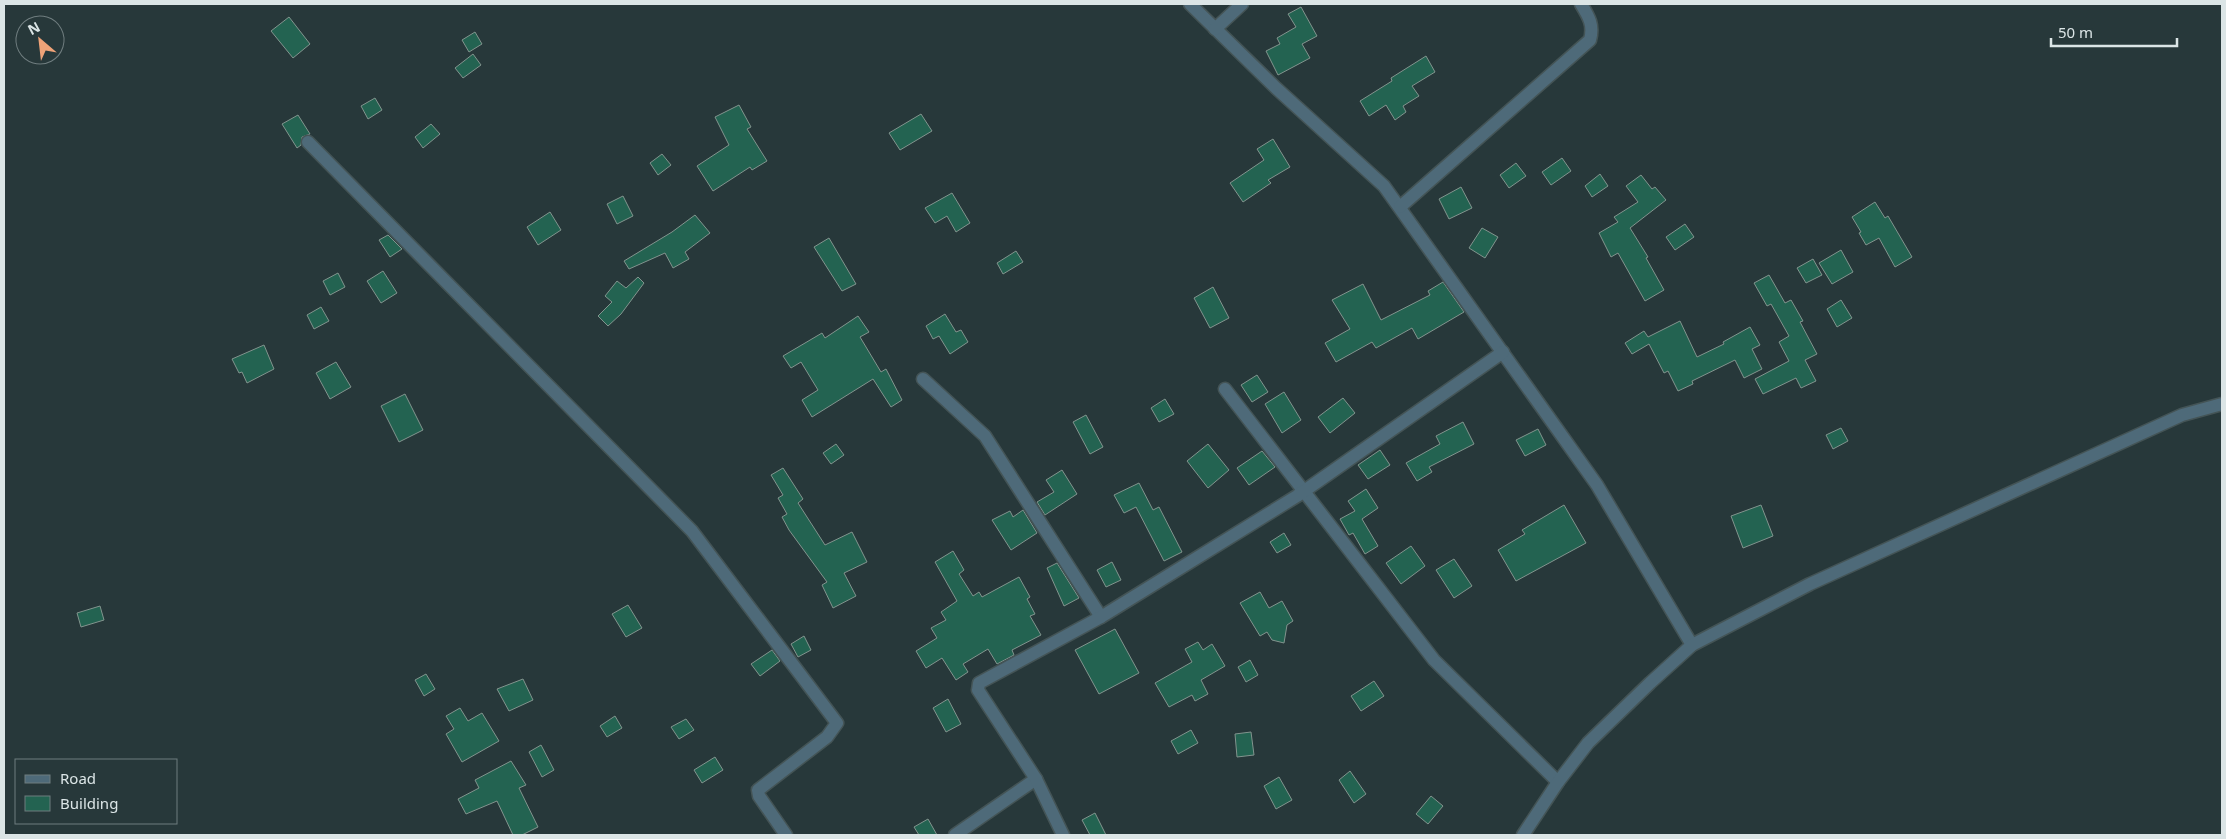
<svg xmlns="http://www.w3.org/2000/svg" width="2226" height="839" font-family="'Noto Sans',sans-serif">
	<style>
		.building { fill: #236351; stroke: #82948e }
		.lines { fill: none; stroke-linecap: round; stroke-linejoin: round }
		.minor-casing { stroke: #445456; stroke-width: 15 }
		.tertiary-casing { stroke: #445456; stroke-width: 15 }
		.minor { stroke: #4e6a79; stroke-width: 12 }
		.tertiary { stroke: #4e6a79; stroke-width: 12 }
	</style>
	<rect width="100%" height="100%" fill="#27383a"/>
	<g class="building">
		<path d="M1301 7 1317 36 1302 44 1310 58 1278 75 1266 51 1280 44 1277 38 1296 27 1288 14Z"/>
		<path d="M289 17 310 44 293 58 271 31Z"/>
		<path d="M475 32 482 44 469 52 462 40Z"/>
		<path d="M473 54 481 65 463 78 455 68Z"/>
		<path d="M1426 56 1435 72 1412 86 1419 96 1403 106 1406 112 1395 120 1386 105 1369 116 1360 101 1392 81 1391 78Z"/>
		<path d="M375 98 382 110 368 119 361 106Z"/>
		<path d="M739 105 751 127 747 129 767 161 752 170 750 167 713 191 697 166 729 145 715 117Z"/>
		<path d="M921 114 932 131 900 150 889 133Z"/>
		<path d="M298 115 310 134 302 137 301 145 297 148 282 124Z"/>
		<path d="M431 124 440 134 423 148 415 137Z"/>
		<path d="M1273 139 1290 167 1268 180 1271 183 1243 202 1230 183 1264 160 1257 149Z"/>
		<path d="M662 154 671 165 658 175 650 163Z"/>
		<path d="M1562 158 1571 171 1551 185 1542 172Z"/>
		<path d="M1516 163 1526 176 1509 188 1500 175Z"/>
		<path d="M1600 174 1608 186 1592 197 1585 186Z"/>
		<path d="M1641 175 1652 189 1655 187 1666 200 1630 228 1648 257 1646 258 1664 290 1645 301 1618 253 1611 257 1599 233 1618 222 1614 217 1638 202 1626 186Z"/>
		<path d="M1461 187 1472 208 1449 219 1439 199Z"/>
		<path d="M952 193 970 223 956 232 947 216 935 223 925 208Z"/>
		<path d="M623 196 633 216 617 224 607 204Z"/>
		<path d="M1875 202 1885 218 1888 216 1912 257 1895 267 1879 238 1866 245 1859 233 1861 232 1852 217Z"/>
		<path d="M550 212 561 230 538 245 527 227Z"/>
		<path d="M695 215 710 233 685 252 689 259 673 268 665 253 629 269 624 261 672 232Z"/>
		<path d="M1685 224 1694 237 1675 250 1666 237Z"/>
		<path d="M1482 228 1498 237 1485 258 1469 248Z"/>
		<path d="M388 235 402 249 390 257 379 240Z"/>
		<path d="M829 238 856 284 842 291 814 247Z"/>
		<path d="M1841 250 1853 272 1832 284 1819 263Z"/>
		<path d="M1016 251 1023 262 1003 274 997 263Z"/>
		<path d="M1813 259 1822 275 1806 283 1797 268Z"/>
		<path d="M383 271 397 293 381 303 367 281Z"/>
		<path d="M338 273 345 287 330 295 323 281Z"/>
		<path d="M1769 275 1785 303 1791 300 1803 321 1800 322 1817 354 1805 360 1816 381 1801 388 1796 378 1763 394 1755 379 1789 361 1779 342 1789 336 1771 304 1767 306 1754 283Z"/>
		<path d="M638 277 644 283 621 314 608 326 598 316 612 302 605 296 617 281 626 288Z"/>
		<path d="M1443 282 1464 312 1418 339 1412 328 1376 348 1372 342 1336 362 1325 343 1350 329 1332 300 1363 284 1381 320 1430 295 1428 291Z"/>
		<path d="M1213 287 1229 318 1210 328 1194 298Z"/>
		<path d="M1841 300 1852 318 1837 327 1827 309Z"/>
		<path d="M321 307 329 321 314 329 307 315Z"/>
		<path d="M945 314 956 332 961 330 968 342 950 354 939 336 933 339 926 326Z"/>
		<path d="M858 316 869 332 860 337 881 372 886 369 902 400 891 407 873 379 812 417 802 400 818 390 801 362 791 368 783 356 822 333 825 338Z"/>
		<path d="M1680 321 1697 357 1724 344 1723 342 1750 327 1760 345 1752 349 1762 369 1744 378 1735 360 1692 381 1693 384 1678 391 1668 371 1664 373 1649 344 1632 354 1625 343 1644 331 1648 337Z"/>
		<path d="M264 345 274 369 247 383 242 372 239 373 232 359Z"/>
		<path d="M336 362 351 387 330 399 316 373Z"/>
		<path d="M1257 375 1268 392 1252 402 1241 385Z"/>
		<path d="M1284 392 1301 420 1282 433 1265 404Z"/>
		<path d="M405 394 423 430 399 442 381 406Z"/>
		<path d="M1343 398 1355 413 1330 433 1318 417Z"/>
		<path d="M1165 399 1174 414 1159 422 1151 408Z"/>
		<path d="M1086 415 1103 447 1090 454 1073 422Z"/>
		<path d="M1463 422 1474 444 1429 467 1432 472 1417 481 1406 463 1440 444 1436 436Z"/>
		<path d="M1841 428 1848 441 1833 449 1826 435Z"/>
		<path d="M1538 429 1546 445 1525 456 1516 440Z"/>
		<path d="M836 444 844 455 831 464 823 453Z"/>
		<path d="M1208 444 1229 470 1208 488 1187 461Z"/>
		<path d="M1380 450 1390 465 1368 479 1358 465Z"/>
		<path d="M1262 451 1275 467 1249 485 1237 468Z"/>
		<path d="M783 468 803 499 798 503 825 545 852 532 867 562 844 573 856 596 833 608 822 585 827 582 789 530 782 517 787 514 778 498 783 495 771 475Z"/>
		<path d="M1062 470 1077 494 1045 515 1037 502 1054 492 1046 480Z"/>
		<path d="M1139 483 1153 510 1159 507 1182 552 1164 561 1136 507 1124 513 1114 495Z"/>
		<path d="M1366 489 1378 508 1362 519 1378 546 1365 554 1353 533 1349 535 1340 519 1355 511 1348 501Z"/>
		<path d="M1564 505 1586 543 1516 581 1498 550 1525 534 1522 530Z"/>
		<path d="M1761 505 1773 536 1743 548 1731 516Z"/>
		<path d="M1023 510 1037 533 1011 550 992 520 1010 511 1013 517Z"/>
		<path d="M1284 533 1291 545 1277 553 1270 542Z"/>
		<path d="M1411 546 1425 566 1401 584 1386 563Z"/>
		<path d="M953 551 964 570 959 574 973 596 979 592 982 597 1019 577 1030 597 1027 599 1035 614 1030 616 1041 635 1012 650 1014 655 997 664 988 649 963 664 968 672 956 680 942 658 926 668 916 651 937 638 931 628 946 620 941 612 957 601 935 562Z"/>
		<path d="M1454 559 1472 586 1454 598 1436 570Z"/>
		<path d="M1112 562 1121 580 1106 587 1097 570Z"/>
		<path d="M1057 563 1079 598 1064 606 1047 568Z"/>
		<path d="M1260 592 1269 608 1282 601 1293 621 1287 625 1284 643 1272 640 1267 632 1260 636 1240 603Z"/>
		<path d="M628 605 642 628 626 637 612 614Z"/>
		<path d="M100 606 104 620 81 627 77 613Z"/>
		<path d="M1115 629 1139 673 1099 694 1075 650Z"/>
		<path d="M804 636 811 650 798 657 791 644Z"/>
		<path d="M1198 642 1203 650 1212 644 1225 666 1201 680 1208 694 1195 701 1192 695 1169 707 1155 683 1192 662 1185 649Z"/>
		<path d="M772 650 780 661 760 676 751 664Z"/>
		<path d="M1250 660 1258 675 1246 682 1238 667Z"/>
		<path d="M426 674 435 689 424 696 415 680Z"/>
		<path d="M523 679 533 700 509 711 497 689Z"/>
		<path d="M1374 681 1384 696 1361 711 1351 696Z"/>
		<path d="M948 699 961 724 946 732 933 708Z"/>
		<path d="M460 708 468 721 482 713 499 741 462 762 446 734 454 729 446 716Z"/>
		<path d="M615 716 622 728 607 737 600 726Z"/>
		<path d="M686 719 694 730 679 739 671 727Z"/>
		<path d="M1191 730 1198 743 1178 754 1171 741Z"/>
		<path d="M1251 732 1254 755 1237 757 1235 734Z"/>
		<path d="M541 745 554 770 542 777 529 752Z"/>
		<path d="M715 757 723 770 702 783 694 770Z"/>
		<path d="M511 761 526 785 519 788 538 827 522 835H513L497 801 466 814 458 799 479 788 475 780Z"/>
		<path d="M1350 771 1366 794 1354 803 1339 780Z"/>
		<path d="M1279 777 1292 800 1276 809 1264 786Z"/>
		<path d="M1431 796 1443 806 1428 824 1416 814Z"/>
		<path d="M1095 813 1106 835H1090L1082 820Z"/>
		<path d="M928 819 937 835H919L914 827Z"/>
	</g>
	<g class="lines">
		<g class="minor-casing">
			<g id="minor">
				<path d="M1190 4 1276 88 1384 186 1597 485 1692 645"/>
				<path d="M1215 29 1242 4"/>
				<path d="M308 142 692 531 837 723 827 737 758 790 759 796 786 835"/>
				<path d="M1400 207 1590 40C1594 25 1589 17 1581 4"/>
				<path d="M923 379 985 436 1101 617"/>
				<path d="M1225 389 1434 660 1558 782"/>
				<path d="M955 835 1036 779"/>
				<path d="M1063 835 1036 779 978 690 979 683 1101 617 1297 496 1503 352"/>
			</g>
		</g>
		<g class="tertiary-casing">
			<path id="tertiary" d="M1523 835 1558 782 1588 743 1650 683 1692 645 1810 584 2182 415 2222 404"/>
		</g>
		<use href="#minor" class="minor"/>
		<use href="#tertiary" class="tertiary"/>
	</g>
	<rect width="2226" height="839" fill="none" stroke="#dbe5e6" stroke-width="10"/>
	<rect x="15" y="759" width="162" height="65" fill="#27383a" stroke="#6f7d7f"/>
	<rect x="25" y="775" width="25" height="8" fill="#4e6a79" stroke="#6f7d7f"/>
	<text x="60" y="784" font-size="15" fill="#dbe5e6">Road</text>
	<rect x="25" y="796" width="25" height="15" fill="#236351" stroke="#6f7d7f"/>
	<text x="60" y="809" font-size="15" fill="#dbe5e6">Building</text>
	<g transform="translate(40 40) rotate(332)"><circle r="24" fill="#27383a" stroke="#6f7d7f"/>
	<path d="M0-4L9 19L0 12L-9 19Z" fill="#efa378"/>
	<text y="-8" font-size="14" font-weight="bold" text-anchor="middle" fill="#dbe5e6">N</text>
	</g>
	<path d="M2051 38v8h126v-8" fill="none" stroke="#dbe5e6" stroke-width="2.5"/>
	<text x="2058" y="38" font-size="15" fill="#dbe5e6" stroke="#27383a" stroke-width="4" paint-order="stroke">50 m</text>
</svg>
